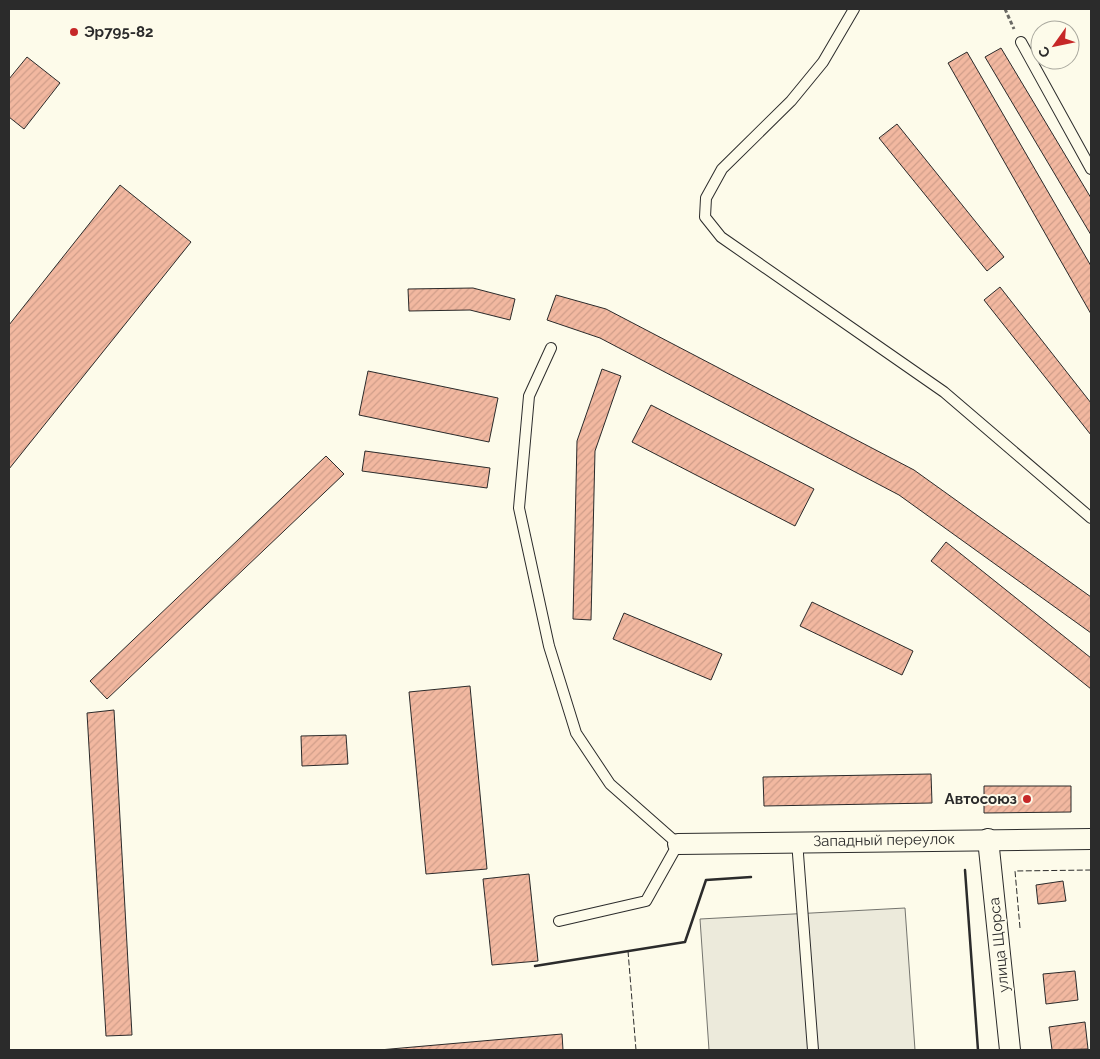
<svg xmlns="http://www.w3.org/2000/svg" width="1100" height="1059" font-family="Raleway,sans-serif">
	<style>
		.parking { fill: #eceadb; stroke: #74746e }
		.building { fill: url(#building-hatch); stroke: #2b2b2b }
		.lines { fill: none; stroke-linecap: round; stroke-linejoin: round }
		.lane-casing { stroke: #2b2b2b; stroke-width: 12 }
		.street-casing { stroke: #2b2b2b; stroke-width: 22 }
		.path { stroke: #6a6964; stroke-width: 3; stroke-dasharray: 4 2.5; stroke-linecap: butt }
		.lane { stroke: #fdfbea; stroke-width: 10 }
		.street { stroke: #fdfbea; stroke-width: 20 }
		.fence { stroke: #2b2b2b; stroke-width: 1; stroke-dasharray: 6 2.5; stroke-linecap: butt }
		.wall { stroke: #2b2b2b; stroke-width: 2.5 }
		.poi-dot { fill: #c62828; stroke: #fdfbea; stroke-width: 2 }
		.labels { text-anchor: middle; stroke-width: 4; stroke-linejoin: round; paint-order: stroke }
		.poi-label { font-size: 15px; font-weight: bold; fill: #2b2b2b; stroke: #fdfbea; text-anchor: start }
		.street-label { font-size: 15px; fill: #2b2b2b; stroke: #fdfbea }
	</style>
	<defs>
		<pattern id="building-hatch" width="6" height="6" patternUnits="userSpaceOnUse" patternTransform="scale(1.25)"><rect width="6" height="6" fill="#f2b8a0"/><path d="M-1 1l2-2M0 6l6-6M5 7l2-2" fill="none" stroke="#d09e8a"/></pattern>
	</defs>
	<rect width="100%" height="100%" fill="#fdfbea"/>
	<path class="parking" d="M905 908 915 1050H709L700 919Z"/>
	<g class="building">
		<path d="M1001 48 1091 198V235L985 57Z"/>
		<path d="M967 52 1091 266V314L948 63Z"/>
		<path d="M27 57 60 83 24 129 9 117V79Z"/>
		<path d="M897 124 1004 257 987 271 879 138Z"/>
		<path d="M120 185 191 242 9 469V325Z"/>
		<path d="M1000 287 1091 403V435L984 300Z"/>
		<path d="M473 288 515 299 510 320 470 310 409 311 408 289Z"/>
		<path d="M556 295 606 309 914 470 1091 597V633L899 495 600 338 547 320Z"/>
		<path d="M602 369 621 376 595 451 591 620 573 619 577 441Z"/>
		<path d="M368 371 498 398 489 442 359 415Z"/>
		<path d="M651 405 814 489 795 526 632 442Z"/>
		<path d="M365 451 490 468 487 488 362 471Z"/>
		<path d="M326 456 344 474 107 699 90 681Z"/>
		<path d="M946 542 1091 658V689L931 561Z"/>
		<path d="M812 602 913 651 902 675 800 626Z"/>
		<path d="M624 613 722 654 711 680 613 639Z"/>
		<path d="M470 686 487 869 426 874 409 692Z"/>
		<path d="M114 710 132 1035 106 1036 87 713Z"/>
		<path d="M346 735 348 764 302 766 301 736Z"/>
		<path d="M931 774 932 803 764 806 763 777Z"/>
		<path d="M984 786H1071V812L984 813Z"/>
		<path d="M529 874 538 961 492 965 483 879Z"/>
		<path d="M1063 881 1066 901 1038 904 1036 885Z"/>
		<path d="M1075 971 1078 1000 1046 1004 1043 974Z"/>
		<path d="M1085 1022 1088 1049 1052 1050 1049 1027Z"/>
		<path d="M562 1034 563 1050H379Z"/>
	</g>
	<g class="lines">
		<g class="lane-casing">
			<g id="lane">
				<path d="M854 9 823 62 791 101 722 169 706 198 705 217 721 237 944 392 1091 518"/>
				<path d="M1021 42 1091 169"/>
				<path d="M551 348 529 396 519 508 549 646 576 733 610 784 678 844 646 901 559 921"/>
				<path d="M797 841 813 1050"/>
			</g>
		</g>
		<g class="street-casing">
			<g id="street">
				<path d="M988 839 1010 1050"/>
				<path d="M678 844 1091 839"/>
			</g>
		</g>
		<path class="path" d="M1005 9 1014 29"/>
		<use href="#lane" class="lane"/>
		<use href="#street" class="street"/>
		<g class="fence">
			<path d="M1020 928 1015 871 1091 870"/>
			<path d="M628 951 636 1050"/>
		</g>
		<g class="wall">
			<path d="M965 870 978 1050"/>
			<path d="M535 966 685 942 706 880 751 877"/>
		</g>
	</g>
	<g class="poi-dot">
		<circle cx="74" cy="32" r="5"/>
		<circle cx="1027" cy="799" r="5"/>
	</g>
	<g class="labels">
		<g class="poi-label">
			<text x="84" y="37">Эр795-82</text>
			<text x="1017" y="804" text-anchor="end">Автосоюз</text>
		</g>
		<g class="street-label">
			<text transform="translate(884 840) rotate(-1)" y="5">Западный переулок</text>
			<text transform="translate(999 945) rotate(-96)" y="5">улица Щорса</text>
		</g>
	</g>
	<rect width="1100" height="1059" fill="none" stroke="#2b2b2b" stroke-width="20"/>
	<g transform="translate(1055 45) rotate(237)"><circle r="24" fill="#fdfbea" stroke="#a9a89e"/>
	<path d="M0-4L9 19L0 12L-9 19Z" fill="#c62828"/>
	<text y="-8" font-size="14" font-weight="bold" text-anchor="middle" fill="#2b2b2b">С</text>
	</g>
</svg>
